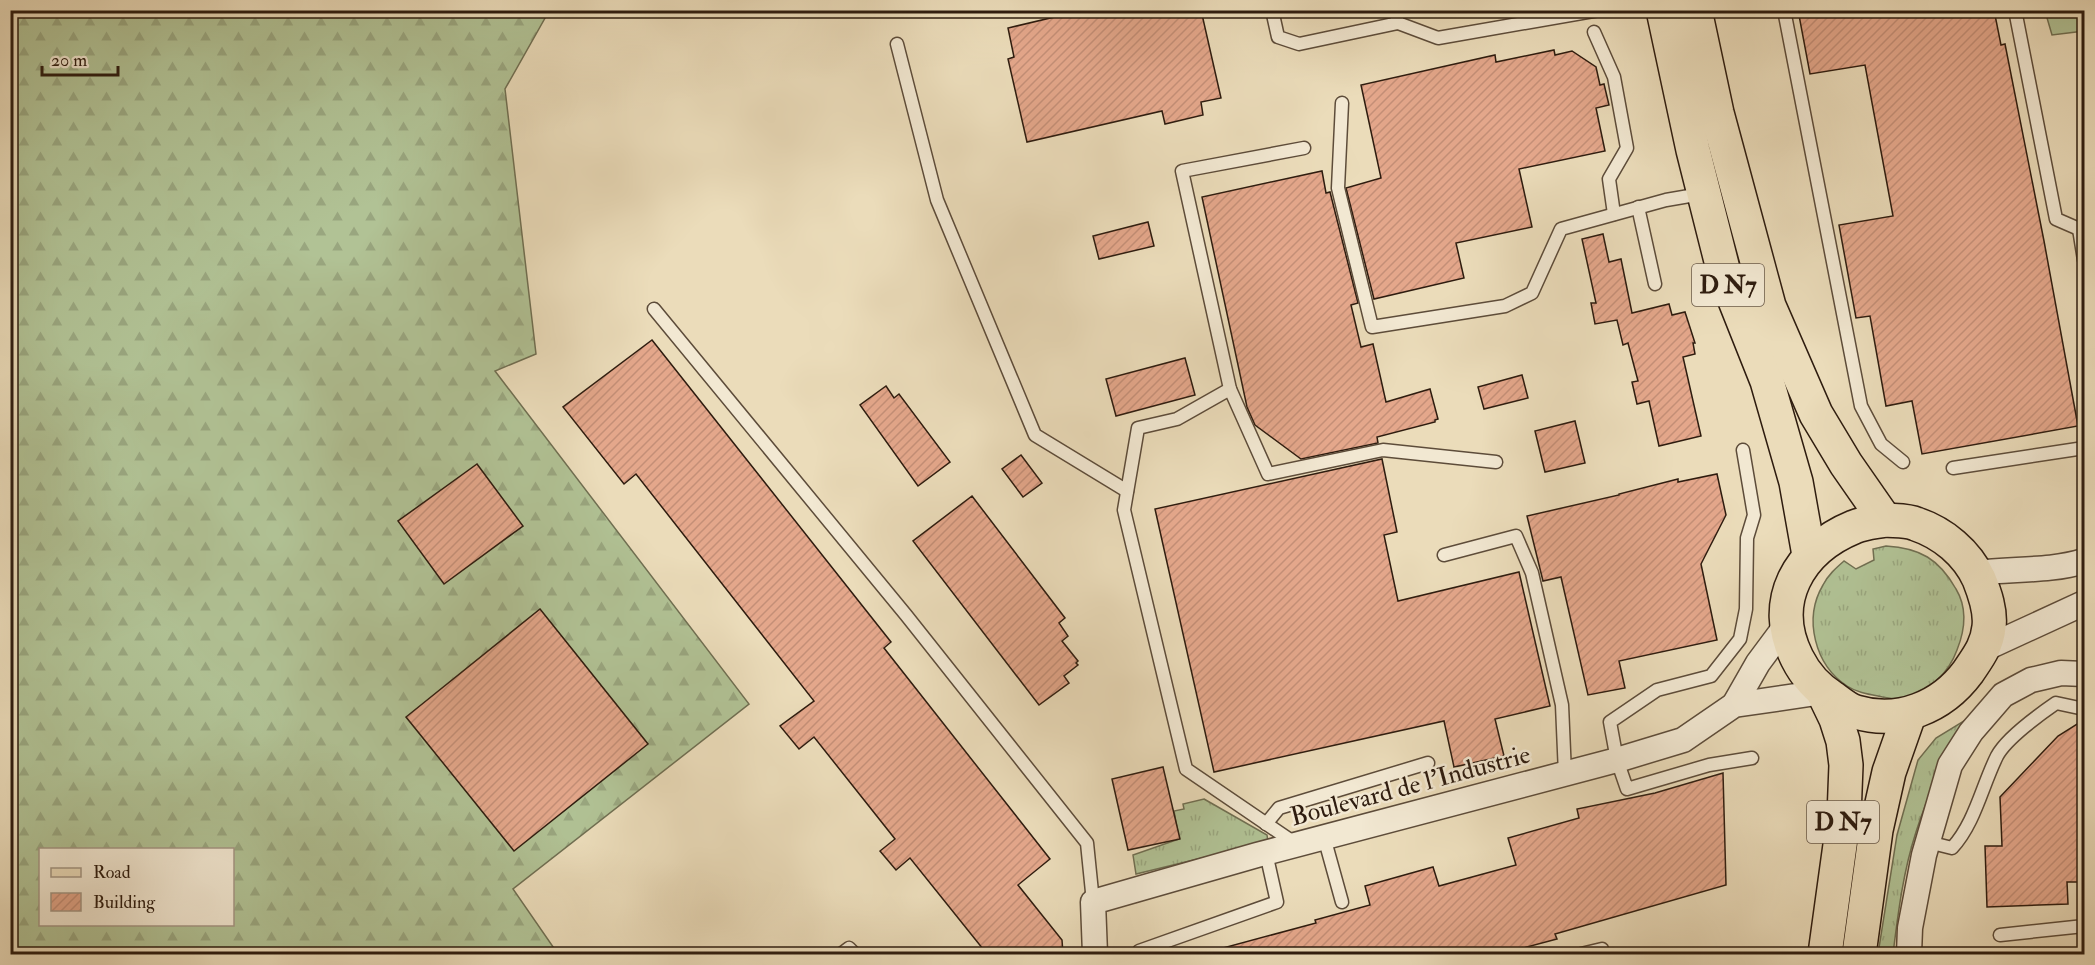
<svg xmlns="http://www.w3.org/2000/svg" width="2095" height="965" font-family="'IM FELL Double Pica',serif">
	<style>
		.grass { fill: url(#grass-tufts); stroke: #706f52; stroke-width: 1.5 }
		.forest { fill: url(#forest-firs); stroke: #706f52; stroke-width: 1.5; fill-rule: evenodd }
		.garden { fill: #b1c295; stroke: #706f52; stroke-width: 1.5 }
		.building { fill: url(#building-hatch); stroke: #2e1c0f; stroke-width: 1.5 }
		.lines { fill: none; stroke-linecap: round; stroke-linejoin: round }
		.lane-casing { stroke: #5d4c3a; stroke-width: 15 }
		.street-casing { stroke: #5d4c3a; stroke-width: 27 }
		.primary-casing { stroke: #2e1c0f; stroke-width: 36 }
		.lane { stroke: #f2e8d2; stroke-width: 12 }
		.street { stroke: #f2e8d2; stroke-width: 24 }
		.primary { stroke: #ebdcba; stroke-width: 33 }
		.labels { text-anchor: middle; stroke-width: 5; stroke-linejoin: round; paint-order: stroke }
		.shield { fill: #f2e8d2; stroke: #69594a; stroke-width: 1.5 }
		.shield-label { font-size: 24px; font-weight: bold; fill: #2e1c0f }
		.street-label { font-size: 26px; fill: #2e1c0f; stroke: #f2e8d2 }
	</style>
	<defs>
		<pattern id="grass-tufts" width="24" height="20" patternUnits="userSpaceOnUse" patternTransform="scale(1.5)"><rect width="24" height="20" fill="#b1c295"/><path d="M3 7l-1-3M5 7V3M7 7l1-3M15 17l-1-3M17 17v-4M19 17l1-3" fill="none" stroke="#99a67f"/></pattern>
		<pattern id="forest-firs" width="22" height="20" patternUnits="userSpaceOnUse" patternTransform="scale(1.5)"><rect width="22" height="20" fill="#b1c295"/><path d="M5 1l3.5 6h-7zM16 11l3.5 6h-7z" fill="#99a67f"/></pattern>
		<pattern id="building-hatch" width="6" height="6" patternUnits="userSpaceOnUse" patternTransform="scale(1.5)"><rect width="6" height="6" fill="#e4a78b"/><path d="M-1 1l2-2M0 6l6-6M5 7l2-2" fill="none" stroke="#c48f77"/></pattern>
	</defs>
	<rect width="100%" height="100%" fill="#ebdcba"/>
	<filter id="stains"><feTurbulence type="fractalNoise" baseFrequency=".00333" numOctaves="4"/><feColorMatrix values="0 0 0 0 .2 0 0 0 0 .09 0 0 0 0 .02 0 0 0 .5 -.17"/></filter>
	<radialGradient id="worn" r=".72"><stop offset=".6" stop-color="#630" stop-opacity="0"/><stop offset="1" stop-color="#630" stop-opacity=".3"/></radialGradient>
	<g class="grass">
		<path d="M1886 546C1920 548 1939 559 1956 589 1968 609 1965 630 1957 650 1949 672 1929 693 1905 698 1897 700 1886 698 1878 696 1867 694 1856 692 1847 686 1815 665 1803 619 1823 585 1828 575 1836 568 1844 561L1856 569 1874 560 1873 549Z"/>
		<path d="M1967 719C1947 756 1928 793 1916 832 1903 872 1898 914 1893 954H1878L1897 835 1918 760 1936 738Z"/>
		<path d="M1204 799 1267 835 1268 842 1136 874 1133 855 1179 839 1174 811 1184 809 1183 804Z"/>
	</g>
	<path class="forest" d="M10 11H549L505 89 536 354 495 371 749 704 513 889 558 954H11ZM40 850H232V924H40Z"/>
	<path class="garden" d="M2045 11H2084V31L2052 35Z"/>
	<g class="building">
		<path d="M1084 10H1201L1221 98 1201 102 1203 115 1165 124 1162 111 1027 142 1008 59 1014 57 1008 28Z"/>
		<path d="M1798 10H1994L2001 45 2005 44 2044 241 2078 426 1922 454 1912 401 1886 406 1870 316 1856 318 1839 225 1893 216 1865 65 1810 74Z"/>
		<path d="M1554 50 1555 55 1572 51 1596 67 1600 85 1604 84 1609 105 1596 108 1605 151 1519 169 1532 227 1456 243 1464 278 1374 299 1346 188 1381 178 1361 85 1495 55 1496 62Z"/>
		<path d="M1322 171 1326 193 1330 192 1358 303 1351 305 1361 347 1373 344 1386 402 1430 389 1438 419 1435 420V422L1377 437 1378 443 1301 459 1255 425 1247 407 1202 197Z"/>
		<path d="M1148 222 1154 246 1099 259 1093 236Z"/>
		<path d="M1603 234 1609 262 1621 259 1632 313 1669 304 1672 315 1685 312 1695 343H1693L1695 354 1683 357 1701 436 1659 446 1649 401 1637 404 1632 382 1638 381 1628 343 1623 345 1617 320 1595 324 1591 303H1596L1582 239Z"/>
		<path d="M652 340 891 642 884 648 1050 859 1018 885 1062 940 1063 954H987L910 858 896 870 880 851 895 839 814 737 799 749 780 726 814 701 636 474 624 484 563 407Z"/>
		<path d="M1185 358 1195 395 1116 416 1106 379Z"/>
		<path d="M1522 375 1528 398 1484 409 1478 387Z"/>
		<path d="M886 386 894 398 899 394 950 462 918 486 860 405Z"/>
		<path d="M1575 421 1585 463 1545 472 1535 431Z"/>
		<path d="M1021 455 1042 483 1023 497 1002 469Z"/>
		<path d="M1382 459 1397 532 1384 535 1398 601 1519 572 1550 706 1495 719 1504 756 1454 767 1444 721 1214 772 1155 509Z"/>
		<path d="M477 464 523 526 444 584 398 521Z"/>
		<path d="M1717 474 1726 515 1701 564 1717 640 1619 661 1625 688 1588 695 1561 577 1543 581 1527 516 1619 495V494L1678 479V482Z"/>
		<path d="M972 496 1065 618 1059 623 1068 636 1062 641 1078 661 1076 663 1078 665 1064 676 1069 683 1039 705 913 541Z"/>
		<path d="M540 609 648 744 514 851 406 717Z"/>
		<path d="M2085 719V823H2083L2084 882H2067L2068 904 1987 907 1985 846H2002L2000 797 2058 736Z"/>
		<path d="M1163 767 1180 839 1128 850 1112 779Z"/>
		<path d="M1723 773 1726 885 1555 934 1557 939 1504 953 1502 948 1480 954H1224L1223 948 1316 923 1315 920 1370 905 1365 886 1433 867 1439 886 1516 865 1508 838 1579 818 1577 809 1655 793Z"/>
	</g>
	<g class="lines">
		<g class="lane-casing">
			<g id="lane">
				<path d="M1272 10 1278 37 1299 44 1398 23"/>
				<path d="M1395 10 1398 23 1438 38 1599 10"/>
				<path d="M1784 10 1861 406 1881 444 1903 462"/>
				<path d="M2015 10 2056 219 2079 229"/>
				<path d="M1594 32 1614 77 1627 148 1609 179 1614 214"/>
				<path d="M897 44 937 200 1035 435 1127 491"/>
				<path d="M1342 103 1338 188 1372 327 1505 306 1532 293 1561 229 1666 200 1701 194"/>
				<path d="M1638 207 1655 284"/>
				<path d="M2084 228 2079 229 2084 260"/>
				<path d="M654 309 906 615 1087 843 1093 902"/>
				<path d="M1230 389 1268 474 1383 450 1496 462"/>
				<path d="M1743 450 1754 515 1747 538 1746 609 1740 639 1711 676 1657 690 1610 722 1617 760 1627 789 1709 765 1752 758"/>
				<path d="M1953 468 2084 448"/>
				<path d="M1444 555 1516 536 1532 573 1562 705 1565 774"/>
				<path d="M1266 824 1279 808 1428 763"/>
				<path d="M1324 837 1342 902"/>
				<path d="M1928 842 1952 848C1975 823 1982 786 1997 756 2006 739 2040 714 2056 703L2084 709"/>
				<path d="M1296 844 1186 769 1124 510 1138 428 1177 419 1230 389 1182 171 1304 148"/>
				<path d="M2000 935 2084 926"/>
				<path d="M1139 951 1277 902 1266 853"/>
				<path d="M841 954 849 948 855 954"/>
				<path d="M1581 954 1602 949"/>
			</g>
		</g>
		<g class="street-casing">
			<g id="street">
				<path d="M1976 573C2012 568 2049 572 2084 561"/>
				<path d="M1984 649 2084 603"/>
				<path d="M1734 705 1758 663 1787 624"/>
				<path d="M1095 954 1093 902 1257 855 1617 760 1683 740 1734 705 1823 692"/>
				<path d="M1909 954 1910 928 1924 855 1950 765 1971 732 2003 695 2031 680 2061 673 2084 674"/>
			</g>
		</g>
		<g class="primary-casing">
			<g id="primary">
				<path d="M1663 10 1693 150 1724 273 1767 381 1796 482 1809 555"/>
				<path d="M1695 10 1717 113 1769 306 1816 414 1846 464 1885 520"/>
				<path d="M1885 520C1894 521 1907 520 1916 524 1943 533 1967 553 1979 579 1985 594 1991 611 1989 627 1987 646 1978 657 1968 672 1942 707 1899 725 1856 712 1848 710 1840 703 1833 698 1817 688 1806 676 1797 658 1769 602 1798 550 1854 527 1863 523 1875 522 1885 520Z"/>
				<path d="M1823 692 1836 719 1843 741 1846 765 1844 816 1825 954"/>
				<path d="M1859 954 1876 830 1889 772 1909 715"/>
			</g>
		</g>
		<use href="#lane" class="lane"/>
		<use href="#street" class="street"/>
		<use href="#primary" class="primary"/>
	</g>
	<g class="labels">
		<g class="shield">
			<rect x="1692" y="264" width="72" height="42" rx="4.5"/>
			<rect x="1807" y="801" width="72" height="42" rx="4.5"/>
		</g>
		<g class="shield-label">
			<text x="1728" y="293">D N7</text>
			<text x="1843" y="830">D N7</text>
		</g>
		<g class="street-label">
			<text transform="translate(1410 785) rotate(-15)" y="9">Boulevard de l'Industrie</text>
		</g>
	</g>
	<rect width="2095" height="965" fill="none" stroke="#ebdcba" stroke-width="36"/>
	<rect x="12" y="12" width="2071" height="941" fill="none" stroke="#2e1c0f" stroke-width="3"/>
	<rect x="18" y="18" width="2059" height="929" fill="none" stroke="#2e1c0f" stroke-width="1.5"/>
	<rect x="39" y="848" width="195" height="78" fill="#f2e8d2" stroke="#a49684" stroke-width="1.5"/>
	<rect x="51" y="868" width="30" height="9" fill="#ebdcba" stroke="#a49684" stroke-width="1.5"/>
	<text x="93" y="878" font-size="18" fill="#2e1c0f">Road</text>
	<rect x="51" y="893" width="30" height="18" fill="url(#building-hatch)" stroke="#a49684" stroke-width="1.5"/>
	<text x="93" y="908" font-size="18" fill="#2e1c0f">Building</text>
	<path d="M42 66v9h76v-9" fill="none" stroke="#2e1c0f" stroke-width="3"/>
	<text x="51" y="66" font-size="18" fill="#2e1c0f" stroke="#f2e8d2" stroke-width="4.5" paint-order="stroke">20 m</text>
	<rect width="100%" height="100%" filter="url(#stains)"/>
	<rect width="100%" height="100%" fill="url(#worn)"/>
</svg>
